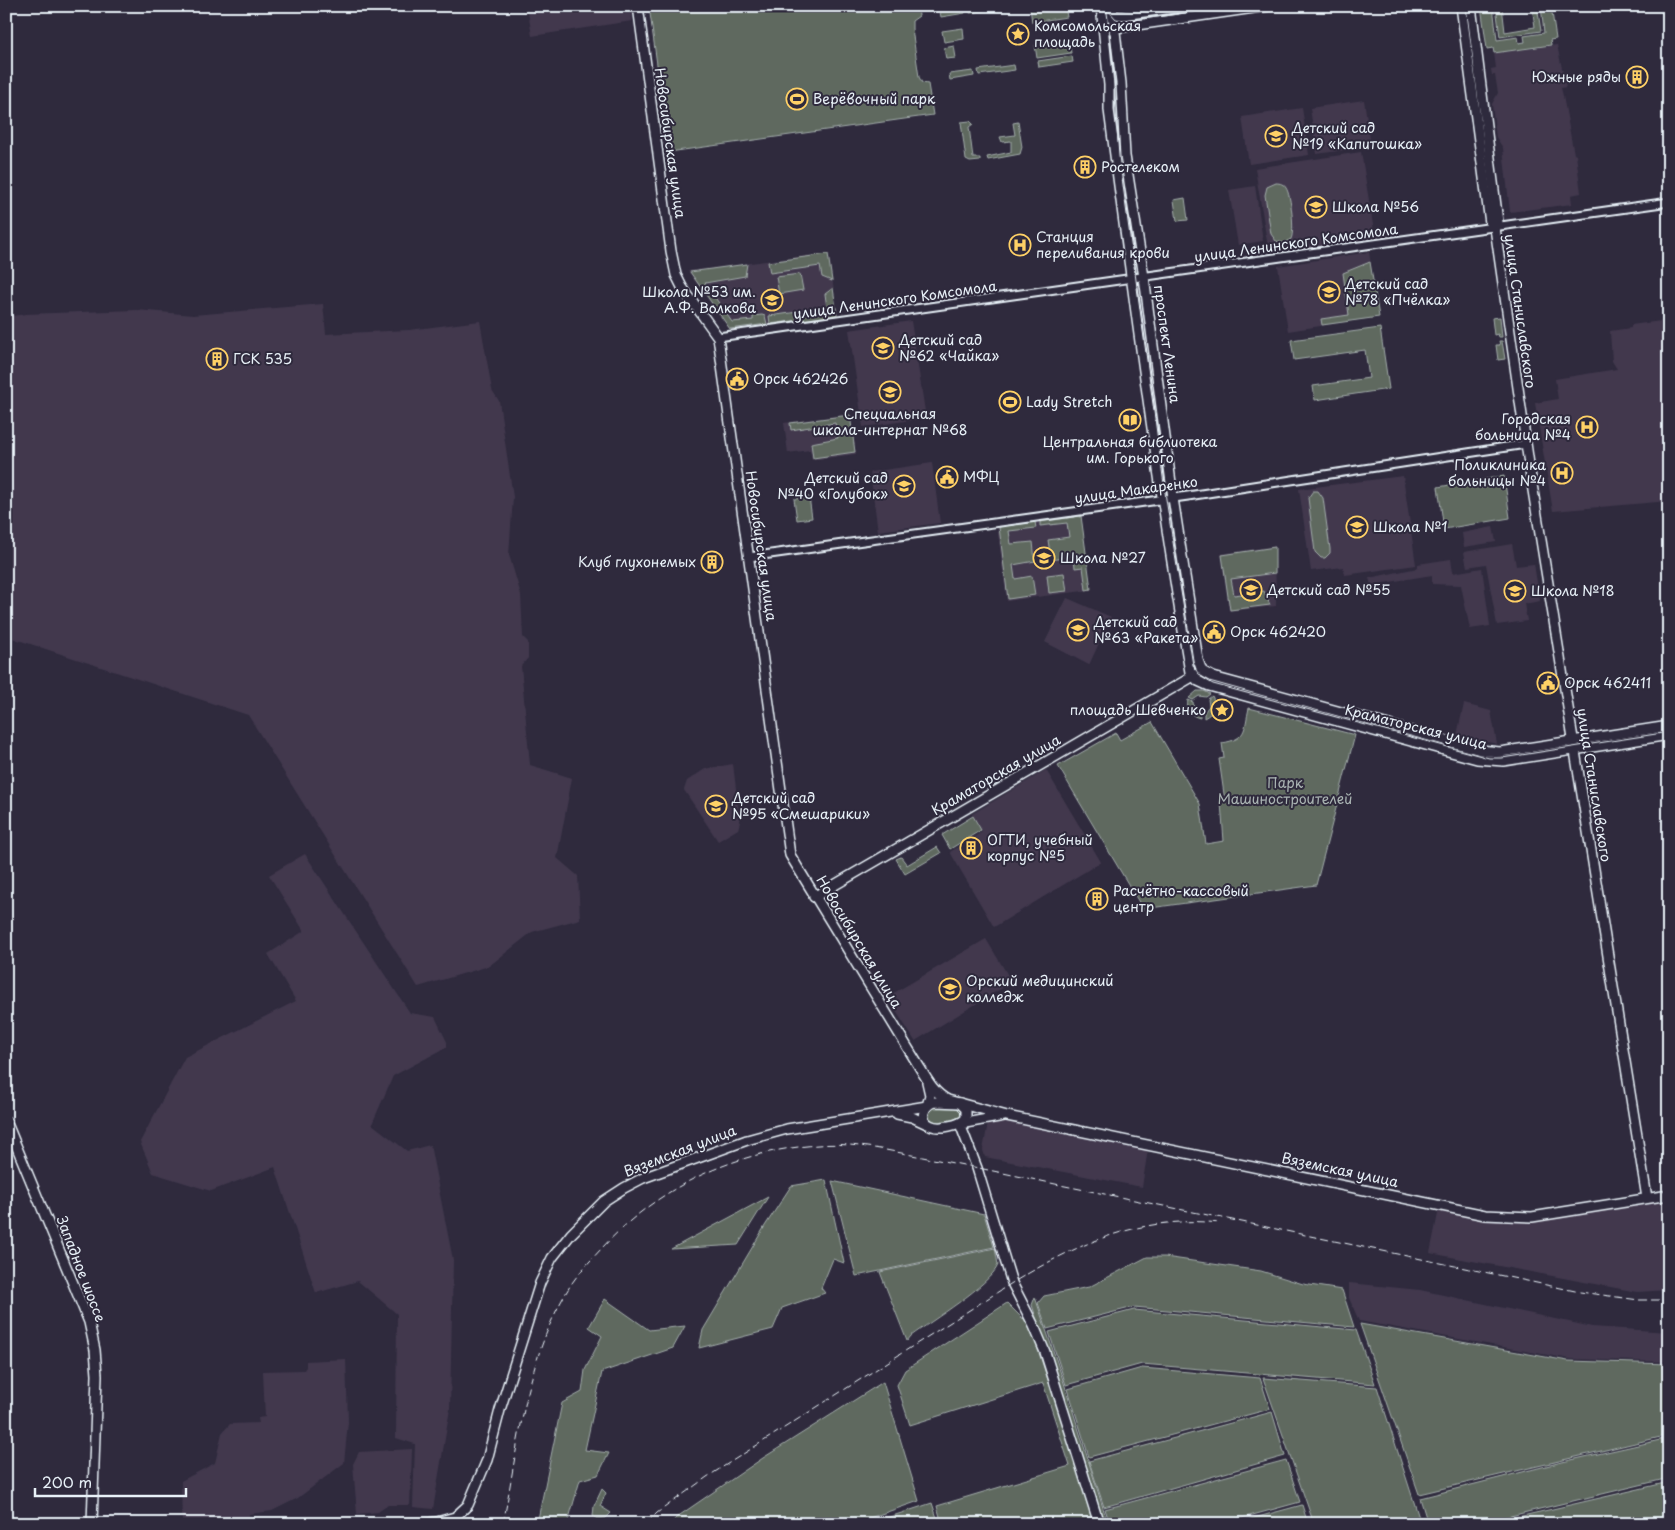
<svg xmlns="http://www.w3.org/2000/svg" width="1675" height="1530" font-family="'Playpen Sans',sans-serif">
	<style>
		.built { fill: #42394e }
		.green { fill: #5e695e; stroke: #a3adab }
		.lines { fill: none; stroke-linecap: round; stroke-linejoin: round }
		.minor-casing { stroke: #e8f1f8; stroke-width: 11 }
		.major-casing { stroke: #e8f1f8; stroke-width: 12 }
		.minor { stroke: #2f2a3d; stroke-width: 7 }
		.major { stroke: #2f2a3d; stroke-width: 9 }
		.tram { stroke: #e8f1f8; stroke-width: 1 }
		.rail { stroke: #e8f1f8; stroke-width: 1; stroke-dasharray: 8 4; stroke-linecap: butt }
		.labels { text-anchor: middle; stroke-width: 4; stroke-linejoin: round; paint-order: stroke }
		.poi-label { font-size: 14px; fill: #e8f1f8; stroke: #2f2a3d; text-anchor: start }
		.street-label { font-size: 14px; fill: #e8f1f8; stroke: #2f2a3d }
		.park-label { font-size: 14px; fill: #aab4b3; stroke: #2f2a3d }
	</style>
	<rect width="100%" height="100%" fill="#2f2a3d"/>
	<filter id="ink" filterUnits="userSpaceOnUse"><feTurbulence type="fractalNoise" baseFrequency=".02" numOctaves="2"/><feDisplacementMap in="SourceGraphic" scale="10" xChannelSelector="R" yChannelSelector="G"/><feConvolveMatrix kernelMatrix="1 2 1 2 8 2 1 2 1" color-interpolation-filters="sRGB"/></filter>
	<g filter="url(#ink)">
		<g class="built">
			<path d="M527 6H630L632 21 532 36Z"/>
			<path d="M1557 45 1566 87 1561 88 1563 96 1574 154 1576 155 1581 193 1571 195 1572 204 1510 212 1503 148 1496 137 1492 104 1498 93 1495 75H1492L1491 69 1496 68 1494 53Z"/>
			<path d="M1364 100 1371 146 1317 154 1310 108Z"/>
			<path d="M1302 108 1309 155 1249 164 1242 117Z"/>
			<path d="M1361 152 1375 237 1269 254 1255 168Z"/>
			<path d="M1255 186 1263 241 1238 245 1229 190Z"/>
			<path d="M1369 252 1379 317 1288 331 1278 266Z"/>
			<path d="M829 253 837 315 729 329 688 271Z"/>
			<path d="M323 304 326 334 409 330 480 321 492 390 499 401 513 497 509 555 521 595 523 637 528 642V658L521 666 530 765 572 778 557 858 578 876 580 919 532 932 489 966 418 987 248 715 6 636V317L26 314 137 310 193 315Z"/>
			<path d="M1669 320V501L1553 511 1535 403 1558 399 1555 379 1617 369 1612 361 1610 331 1631 328V325Z"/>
			<path d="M911 321 926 418 863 427 849 330Z"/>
			<path d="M850 414 856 454 812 460 810 450 788 453 784 423Z"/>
			<path d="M932 463 940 523 878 531 870 472Z"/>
			<path d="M1403 476 1416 565 1345 575 1343 567 1311 571 1299 489Z"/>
			<path d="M1081 515 1091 590 1007 601 997 526Z"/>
			<path d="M1493 527 1496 542 1464 547 1462 533Z"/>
			<path d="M1512 544 1516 566 1534 564 1540 601 1524 604 1527 621 1497 625 1486 564 1467 567 1464 552Z"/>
			<path d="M1275 546 1276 606 1229 611 1221 554Z"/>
			<path d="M1451 559 1453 573 1482 568 1490 626 1470 629 1461 585 1432 584V575L1371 585 1369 578 1418 568V564Z"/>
			<path d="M1067 598 1111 617 1089 665 1045 642Z"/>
			<path d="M1464 704 1491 711 1497 744 1457 735Z"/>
			<path d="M733 764 740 822 738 829 718 841 684 790 687 781 705 769Z"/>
			<path d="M1046 770 1101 862 994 927 950 852 982 832 972 814Z"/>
			<path d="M305 854 410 1013 435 1017 447 1042V1047L393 1076 372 1124 407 1151 430 1145 453 1260 450 1409 433 1509 413 1507 415 1444 396 1438 397 1314 358 1281 316 1293 275 1167 211 1191 153 1173 140 1142 185 1057 296 1001 268 954 304 931 269 875Z"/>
			<path d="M986 939 1012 982 915 1041 887 997Z"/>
			<path d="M1004 1121 1148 1149 1142 1187 985 1157 983 1150 988 1123Z"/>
			<path d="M1669 1201V1290L1637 1292 1430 1253 1439 1209 1489 1220 1533 1222Z"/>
			<path d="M1349 1283 1420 1290 1592 1327 1669 1332V1362L1570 1359 1359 1321 1349 1298Z"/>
			<path d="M346 1359 348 1422 344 1463 298 1498 272 1511 249 1514V1524H182L181 1481 215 1463 222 1433 230 1424 259 1423 258 1418 265 1417 263 1371 304 1370 306 1367V1361Z"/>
			<path d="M412 1449 410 1505H388L378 1512 357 1514 353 1464 359 1452Z"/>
		</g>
		<g class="green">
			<path d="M649 6H918L919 16 912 21V29L919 77 922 83 928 84 933 115 669 152Z"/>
			<path d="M979 6H1006V7L970 13V8Z"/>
			<path d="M1043 6H1065L1067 17 1032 22 1030 8Z"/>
			<path d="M1481 6H1493L1497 40 1518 37 1519 43 1525 42 1524 36 1544 33 1541 6H1551L1556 39 1550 40 1551 45 1494 53 1493 48 1487 49Z"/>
			<path d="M1496 6H1502L1505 32 1535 27 1532 6H1537L1541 31 1500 37Z"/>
			<path d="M965 8V13L941 17 940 12Z"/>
			<path d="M963 28 964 39 944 42 942 31Z"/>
			<path d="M1069 40 1071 53 1037 58 1035 45Z"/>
			<path d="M954 46 956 58 946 59 944 48Z"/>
			<path d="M1072 56 1073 62 1039 67 1038 61Z"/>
			<path d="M1014 65 1015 70 979 75 978 70Z"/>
			<path d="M973 71 974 76 950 80 949 74Z"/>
			<path d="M970 121 973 124 969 127 973 158H980V161L970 162 966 160 961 122Z"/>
			<path d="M1018 122 1022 147 1020 154 988 160 987 157 1011 152V141L1002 142 1000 137 1015 135 1013 123Z"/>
			<path d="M1276 183C1280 183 1284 184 1286 188 1291 195 1295 231 1291 239L1284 243 1276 241 1271 234 1265 195 1267 187Z"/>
			<path d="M1185 198 1188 220 1177 221 1174 200Z"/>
			<path d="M828 254 832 281 822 277 820 266 770 273 768 262Z"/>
			<path d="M1370 262 1379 317 1322 325 1321 319 1349 315 1343 273Z"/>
			<path d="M747 264 745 276 705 283 732 322 753 320V316L762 315 765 316 767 324 730 329 690 272Z"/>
			<path d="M800 274 803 290 779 294 776 277Z"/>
			<path d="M833 288 837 315 770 324 769 316 827 308 825 294Z"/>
			<path d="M1500 317 1502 337H1499L1498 334 1494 335 1492 318Z"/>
			<path d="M1380 328 1389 389 1315 400 1313 386 1369 378 1365 350 1294 360 1291 340Z"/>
			<path d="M1499 341H1502L1505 359 1498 360 1496 345H1500Z"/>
			<path d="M850 415 855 452 813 458 811 443 838 438 835 423 791 430 790 423Z"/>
			<path d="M1504 476 1510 518 1444 529 1438 487Z"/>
			<path d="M1313 491H1318L1323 498 1330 549V553L1325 558H1321L1315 552 1308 498Z"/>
			<path d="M809 497 812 518 797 520 794 499Z"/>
			<path d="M1081 516 1091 589 1086 590 1083 567 1075 568 1074 556 1051 560 1048 540 1069 537 1067 523 1040 526V522Z"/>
			<path d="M1035 522 1036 528 1009 531 1011 544 1033 542 1035 561 1013 565 1015 579 1032 576 1035 595 1008 599 999 527Z"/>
			<path d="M1275 547V573L1231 579 1234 595 1264 591 1270 605 1230 610 1222 555Z"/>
			<path d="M1064 573 1067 591 1049 593 1047 575Z"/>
			<path d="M1197 691H1204L1210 694 1206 697 1199 696 1193 700 1189 698Z"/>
			<path d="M1212 696C1217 705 1214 713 1204 718V712L1209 706 1208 699Z"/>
			<path d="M1188 700 1193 702 1194 709 1200 713V718C1191 716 1186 710 1188 700Z"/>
			<path d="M1249 708 1355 735 1316 885 1143 909 1058 766 1116 733 1120 740 1152 722 1200 804 1206 844 1224 841 1221 803 1225 801 1219 759 1224 758 1222 743C1247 739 1244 730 1249 708Z"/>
			<path d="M973 816 981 830 950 849 942 835Z"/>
			<path d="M937 847 941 853 905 874 896 859 901 857 907 865Z"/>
			<path d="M934 1105H956L962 1108V1119L937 1124 928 1119 927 1113Z"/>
			<path d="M826 1180 844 1263 833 1259 821 1288 825 1293 782 1308 773 1329 699 1348 703 1330 765 1226 791 1186Z"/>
			<path d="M832 1181 984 1214 994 1247 856 1276Z"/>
			<path d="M768 1197 738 1245 671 1249Z"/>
			<path d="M995 1248 998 1265C990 1285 931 1321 911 1336L907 1341 880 1272Z"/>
			<path d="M1147 1257H1165L1261 1271 1303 1284 1342 1290 1354 1327 1134 1307 1047 1329 1038 1303 1044 1296 1089 1287Z"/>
			<path d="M1035 1297 1066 1389 1108 1524H1103L1032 1305Z"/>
			<path d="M605 1299 649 1330 685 1326 673 1348 602 1372 585 1450 609 1453 598 1475 580 1480 568 1522 565 1524H537L562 1403 582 1392 585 1370 602 1336 589 1327Z"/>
			<path d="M1007 1303 1022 1318 1028 1320 1096 1524H942L937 1506 1070 1466 1043 1383 910 1425 897 1385 905 1370Z"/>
			<path d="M1134 1310 1356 1330 1375 1384 1142 1364 1066 1385 1049 1332Z"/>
			<path d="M1360 1324 1568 1361 1669 1364V1435L1419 1494Z"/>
			<path d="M1142 1368 1260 1378 1270 1409 1089 1457 1068 1389Z"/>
			<path d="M1263 1378 1377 1387 1421 1524H1314Z"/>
			<path d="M883 1382 919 1501 852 1524H670L677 1517 763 1458Z"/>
			<path d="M1272 1412 1285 1456 1104 1507 1089 1461Z"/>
			<path d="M1669 1438V1478L1477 1524H1428L1420 1498 1558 1463Z"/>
			<path d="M1286 1460 1300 1502 1220 1524H1110L1105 1509Z"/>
			<path d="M1669 1482V1524H1488Z"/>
			<path d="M602 1489 606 1493 600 1506 611 1513 606 1518 597 1519 593 1516 594 1506Z"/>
			<path d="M932 1503 939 1524H868Z"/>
			<path d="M1302 1505 1308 1524H1232Z"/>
		</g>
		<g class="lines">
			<g class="minor-casing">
				<g id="minor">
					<path d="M718 337 1669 202"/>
					<path d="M749 557 1188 496 1526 444"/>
				</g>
			</g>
			<g class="major-casing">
				<g id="major">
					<path d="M638 6 671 251 676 275 682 287 718 337 790 855 920 1068C927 1080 935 1094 948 1100L1007 1116 1485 1215 1532 1217 1669 1195"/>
					<path d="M1101 6 1109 85V110C1134 298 1158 486 1190 672L1198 681 1209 686 1477 759 1503 761 1669 735"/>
					<path d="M1112 6 1121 83 1125 156 1144 277 1173 498 1198 660 1202 671 1213 677 1480 750 1500 752 1669 726"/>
					<path d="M1461 6 1490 223 1495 228"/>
					<path d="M1471 6 1498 222 1495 228 1531 478 1647 1198"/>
					<path d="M1108 17 1187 6"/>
					<path d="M1109 29 1268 6"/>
					<path d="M814 897 1197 674"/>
					<path d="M935 1102 960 1103 966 1109V1118C961 1125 938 1130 930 1125 918 1119 924 1105 935 1102Z"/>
					<path d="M897 1114 912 1117 927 1124"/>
					<path d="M1004 1116 960 1124 977 1168 1012 1283 1034 1326 1045 1352 1099 1524"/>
					<path d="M6 1121 89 1322 95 1350 97 1375 92 1524"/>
					<path d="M422 1524 437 1522 455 1517 468 1505 487 1460 500 1410 540 1283 552 1258 571 1234 604 1201 624 1188 643 1178 747 1140 787 1129 927 1106 930 1095 927 1082"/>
				</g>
			</g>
			<use href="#minor" class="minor"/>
			<use href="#major" class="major"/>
			<g class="tram">
				<path d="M1106 6C1114 56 1115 106 1119 156L1166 499 1193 665C1198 675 1204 679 1213 684L1489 758H1502L1669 732"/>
				<path d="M1107 9 1116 19 1128 21 1236 6"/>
			</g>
			<g class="rail">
				<path d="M503 1524C519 1443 526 1354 572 1283 581 1270 592 1259 602 1248 659 1186 735 1151 818 1145 852 1142 885 1150 917 1156 965 1165 1013 1175 1060 1185 1234 1220 1407 1256 1580 1292L1639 1300H1669"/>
				<path d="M646 1524 657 1513 707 1477 1012 1283C1078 1243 1142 1215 1220 1223"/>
			</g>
		</g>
	</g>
	<defs>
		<g id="sight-ring" transform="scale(1.125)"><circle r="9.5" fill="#2f2a3d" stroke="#ffd166" stroke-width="1.5"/><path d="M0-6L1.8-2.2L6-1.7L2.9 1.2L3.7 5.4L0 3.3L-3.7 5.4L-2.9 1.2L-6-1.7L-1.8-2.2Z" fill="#ffd166"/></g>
		<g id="building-ring" transform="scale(1.125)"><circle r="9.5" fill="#2f2a3d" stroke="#ffd166" stroke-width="1.5"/><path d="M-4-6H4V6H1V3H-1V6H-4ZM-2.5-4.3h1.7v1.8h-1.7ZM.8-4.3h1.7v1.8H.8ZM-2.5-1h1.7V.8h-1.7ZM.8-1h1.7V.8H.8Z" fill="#ffd166"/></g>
		<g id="stadium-ring" transform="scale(1.125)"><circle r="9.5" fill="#2f2a3d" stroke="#ffd166" stroke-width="1.5"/><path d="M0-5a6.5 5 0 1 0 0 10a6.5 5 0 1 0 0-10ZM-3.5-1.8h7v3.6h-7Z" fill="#ffd166"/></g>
		<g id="school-ring" transform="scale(1.125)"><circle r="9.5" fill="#2f2a3d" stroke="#ffd166" stroke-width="1.5"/><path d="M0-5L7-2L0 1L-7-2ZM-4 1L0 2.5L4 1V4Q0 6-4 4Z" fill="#ffd166"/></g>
		<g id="hospital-ring" transform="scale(1.125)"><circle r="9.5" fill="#2f2a3d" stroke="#ffd166" stroke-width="1.5"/><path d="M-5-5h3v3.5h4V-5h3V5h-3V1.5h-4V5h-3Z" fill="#ffd166"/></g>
		<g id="civic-ring" transform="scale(1.125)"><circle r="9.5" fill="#2f2a3d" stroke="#ffd166" stroke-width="1.5"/><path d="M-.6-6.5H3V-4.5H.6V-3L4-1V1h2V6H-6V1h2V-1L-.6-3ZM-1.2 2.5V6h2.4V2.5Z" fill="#ffd166"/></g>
		<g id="library-ring" transform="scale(1.125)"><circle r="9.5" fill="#2f2a3d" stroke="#ffd166" stroke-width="1.5"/><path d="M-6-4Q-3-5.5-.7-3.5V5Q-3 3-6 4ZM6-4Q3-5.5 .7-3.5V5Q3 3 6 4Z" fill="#ffd166"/></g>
		<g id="university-ring" transform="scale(1.125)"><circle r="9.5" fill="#2f2a3d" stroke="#ffd166" stroke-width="1.5"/><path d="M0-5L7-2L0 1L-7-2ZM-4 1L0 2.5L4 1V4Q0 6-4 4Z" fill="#ffd166"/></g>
	</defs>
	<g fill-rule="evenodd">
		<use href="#sight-ring" x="1018" y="34"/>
		<use href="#building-ring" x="1637" y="77"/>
		<use href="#stadium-ring" x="797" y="99"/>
		<use href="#school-ring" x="1276" y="136"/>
		<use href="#building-ring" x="1085" y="167"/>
		<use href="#school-ring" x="1316" y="207"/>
		<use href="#hospital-ring" x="1020" y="245"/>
		<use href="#school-ring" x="1329" y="292"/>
		<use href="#school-ring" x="772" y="300"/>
		<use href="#school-ring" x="883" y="348"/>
		<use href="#building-ring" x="217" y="359"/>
		<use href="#civic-ring" x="737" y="379"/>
		<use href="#school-ring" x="890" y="392"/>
		<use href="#stadium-ring" x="1010" y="402"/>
		<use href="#library-ring" x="1130" y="420"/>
		<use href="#hospital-ring" x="1587" y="427"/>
		<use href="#hospital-ring" x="1562" y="473"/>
		<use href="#civic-ring" x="947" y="477"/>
		<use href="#school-ring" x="904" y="486"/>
		<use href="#school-ring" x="1357" y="527"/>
		<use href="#school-ring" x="1044" y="558"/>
		<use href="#building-ring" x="712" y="562"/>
		<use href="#school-ring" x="1251" y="590"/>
		<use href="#school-ring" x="1515" y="591"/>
		<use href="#school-ring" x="1078" y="630"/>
		<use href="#civic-ring" x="1214" y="632"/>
		<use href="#civic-ring" x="1548" y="683"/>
		<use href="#sight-ring" x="1222" y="710"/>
		<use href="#school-ring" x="716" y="806"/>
		<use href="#building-ring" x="971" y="848"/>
		<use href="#building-ring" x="1097" y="899"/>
		<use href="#university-ring" x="950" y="989"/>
	</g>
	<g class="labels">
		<g class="poi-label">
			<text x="1034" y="31">Комсомольская<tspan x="1034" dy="16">площадь</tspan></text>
			<text x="1621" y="82" text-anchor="end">Южные ряды</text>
			<text x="813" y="104">Верёвочный парк</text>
			<text x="1292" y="133">Детский сад<tspan x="1292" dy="16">№19 «Капитошка»</tspan></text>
			<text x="1101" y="172">Ростелеком</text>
			<text x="1332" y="212">Школа №56</text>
			<text x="1036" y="242">Станция<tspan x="1036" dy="16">переливания крови</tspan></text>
			<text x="1345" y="289">Детский сад<tspan x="1345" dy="16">№78 «Пчёлка»</tspan></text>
			<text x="756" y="297" text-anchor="end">Школа №53 им.<tspan x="756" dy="16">А.Ф. Волкова</tspan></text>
			<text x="899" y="345">Детский сад<tspan x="899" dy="16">№62 «Чайка»</tspan></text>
			<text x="233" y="364">ГСК 535</text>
			<text x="753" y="384">Орск 462426</text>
			<text x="1026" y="407">Lady Stretch</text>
			<text x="890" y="419" text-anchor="middle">Специальная<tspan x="890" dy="16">школа-интернат №68</tspan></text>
			<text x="1571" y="424" text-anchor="end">Городская<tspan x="1571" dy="16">больница №4</tspan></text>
			<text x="1130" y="447" text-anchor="middle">Центральная библиотека<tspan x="1130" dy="16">им. Горького</tspan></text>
			<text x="1546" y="470" text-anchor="end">Поликлиника<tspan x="1546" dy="16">больницы №4</tspan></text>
			<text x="963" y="482">МФЦ</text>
			<text x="888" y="483" text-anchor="end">Детский сад<tspan x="888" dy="16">№40 «Голубок»</tspan></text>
			<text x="1373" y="532">Школа №1</text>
			<text x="1060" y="563">Школа №27</text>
			<text x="696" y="567" text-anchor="end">Клуб глухонемых</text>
			<text x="1267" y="595">Детский сад №55</text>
			<text x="1531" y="596">Школа №18</text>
			<text x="1094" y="627">Детский сад<tspan x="1094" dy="16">№63 «Ракета»</tspan></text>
			<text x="1230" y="637">Орск 462420</text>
			<text x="1564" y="688">Орск 462411</text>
			<text x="1206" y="715" text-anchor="end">площадь Шевченко</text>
			<text x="732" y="803">Детский сад<tspan x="732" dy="16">№95 «Смешарики»</tspan></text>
			<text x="987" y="845">ОГТИ, учебный<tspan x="987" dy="16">корпус №5</tspan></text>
			<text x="1113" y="896">Расчётно-кассовый<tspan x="1113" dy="16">центр</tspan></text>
			<text x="966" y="986">Орский медицинский<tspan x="966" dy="16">колледж</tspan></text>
		</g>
		<g class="street-label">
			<text transform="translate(670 143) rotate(82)" y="5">Новосибирская улица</text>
			<text transform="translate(1296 243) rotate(-8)" y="5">улица Ленинского Комсомола</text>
			<text transform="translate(895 300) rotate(-8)" y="5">улица Ленинского Комсомола</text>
			<text transform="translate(1520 311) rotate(82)" y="5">улица Станиславского</text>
			<text transform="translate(1167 344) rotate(82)" y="5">проспект Ленина</text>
			<text transform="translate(1136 490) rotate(-8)" y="5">улица Макаренко</text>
			<text transform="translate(761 546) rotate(82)" y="5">Новосибирская улица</text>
			<text transform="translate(1416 727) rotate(14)" y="5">Краматорская улица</text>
			<text transform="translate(996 775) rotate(-30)" y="5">Краматорская улица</text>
			<text transform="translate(1594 785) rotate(81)" y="5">улица Станиславского</text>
			<text transform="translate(859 942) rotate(59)" y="5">Новосибирская улица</text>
			<text transform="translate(680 1151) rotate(-21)" y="5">Вяземская улица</text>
			<text transform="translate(1340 1170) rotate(12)" y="5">Вяземская улица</text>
			<text transform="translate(81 1269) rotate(69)" y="5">Западное шоссе</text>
		</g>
		<g class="park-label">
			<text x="1285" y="788">Парк<tspan x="1285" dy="16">Машиностроителей</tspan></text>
		</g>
	</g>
	<rect width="1675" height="1530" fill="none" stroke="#2f2a3d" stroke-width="25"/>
	<rect x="12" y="12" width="1650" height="1505" fill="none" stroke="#e8f1f8" stroke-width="2" filter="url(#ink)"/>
	<path d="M35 1488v8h151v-8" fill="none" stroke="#e8f1f8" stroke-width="2.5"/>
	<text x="42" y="1488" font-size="15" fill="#e8f1f8" stroke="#2f2a3d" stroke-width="4" paint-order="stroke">200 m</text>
</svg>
